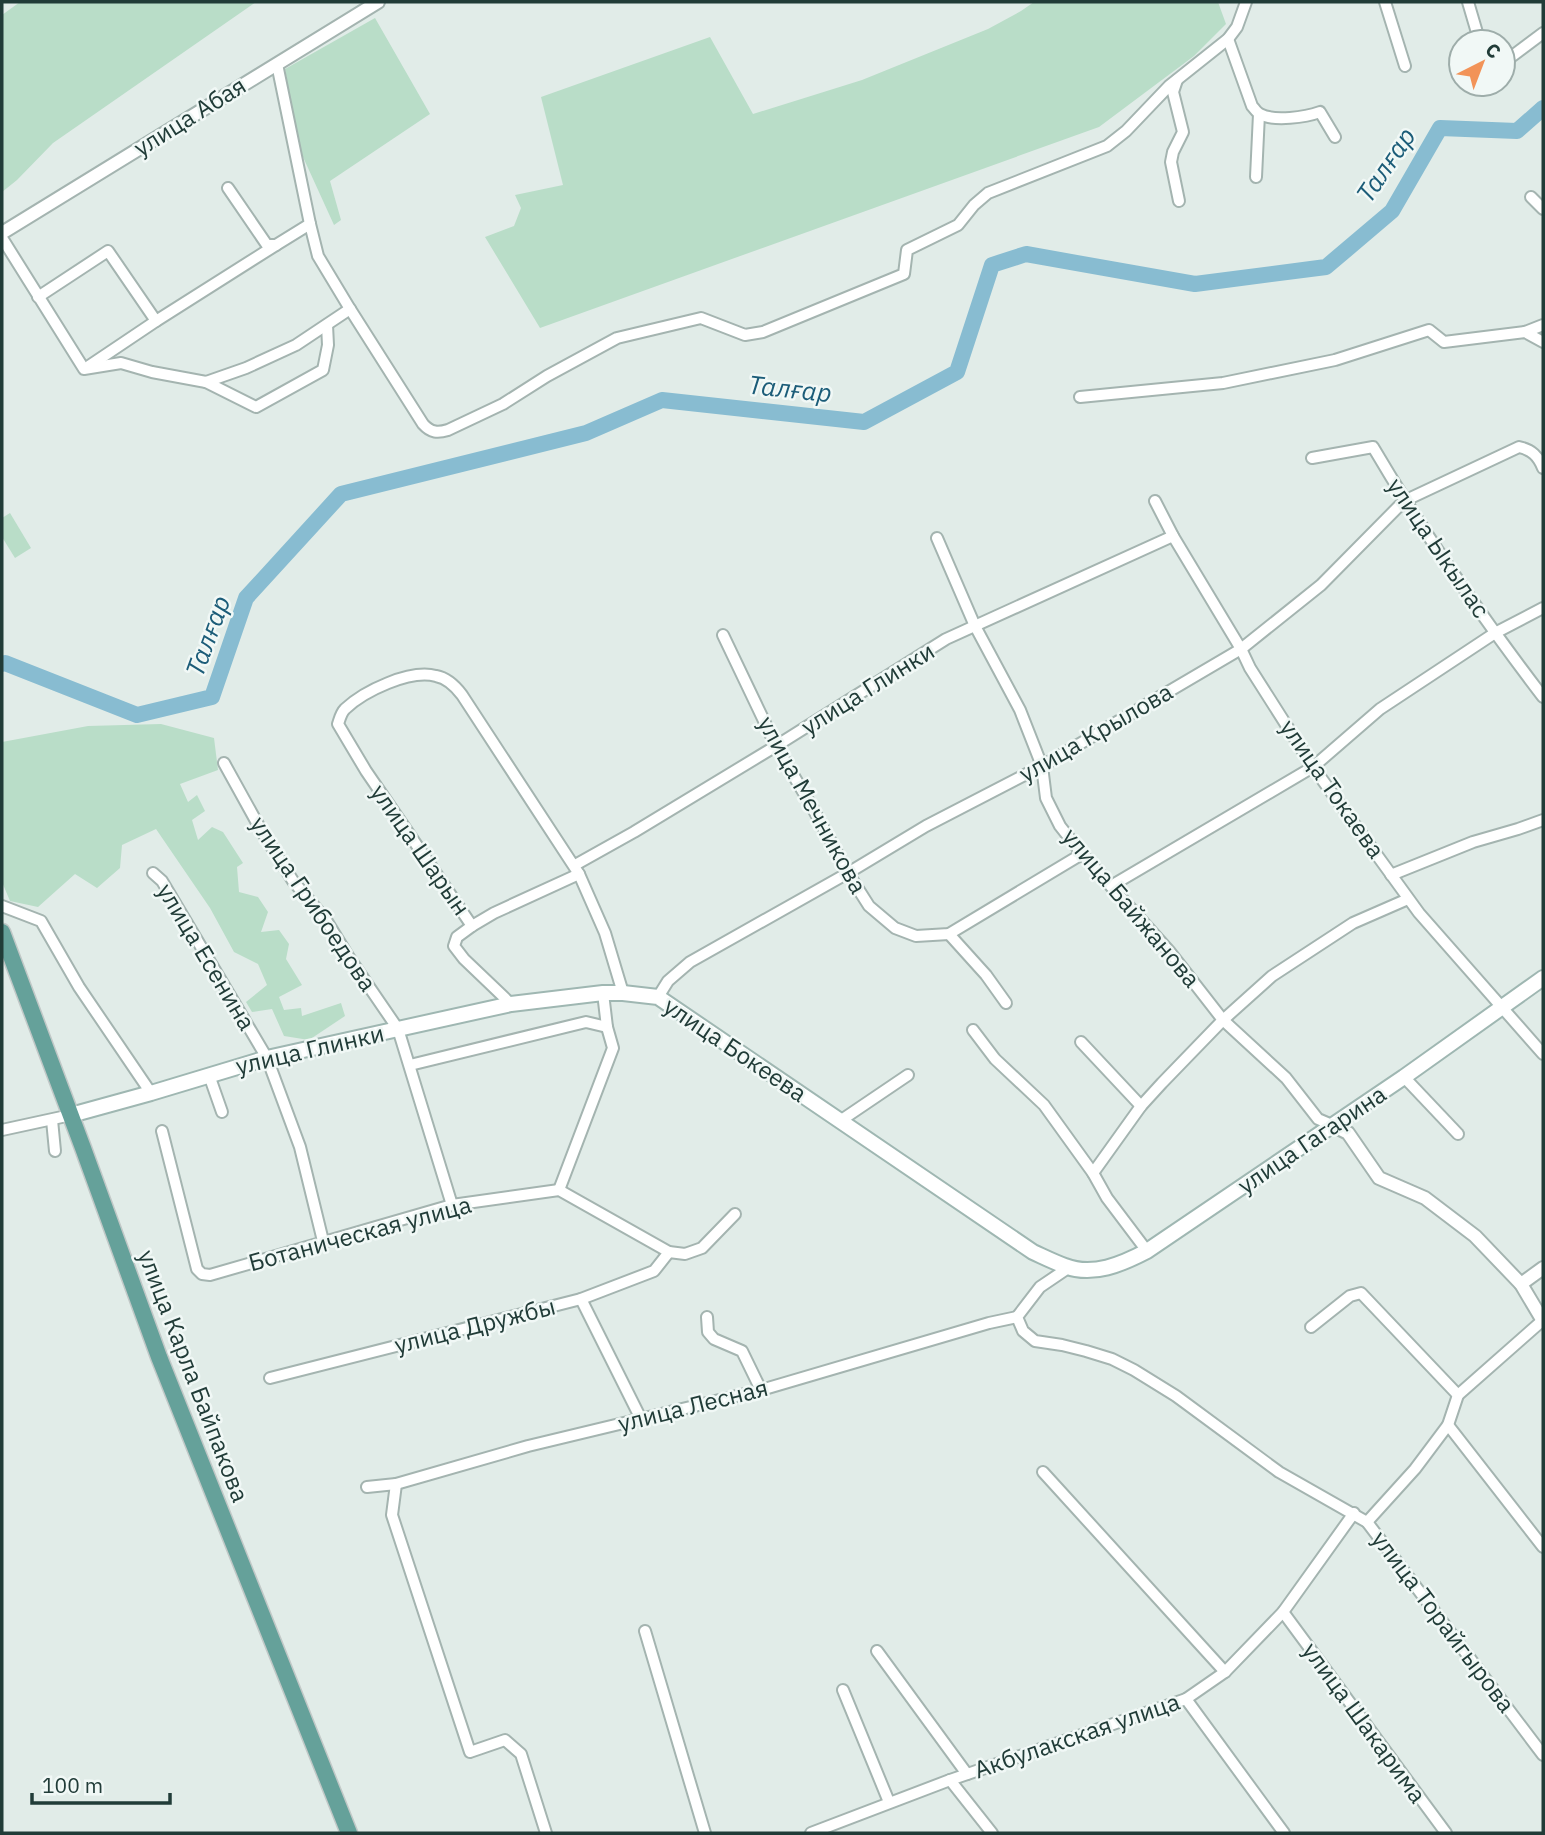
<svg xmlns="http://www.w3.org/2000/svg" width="1545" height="1835" font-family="'IBM Plex Sans',sans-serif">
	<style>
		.green { fill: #b9ddc8 }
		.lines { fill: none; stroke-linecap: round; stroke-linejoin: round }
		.river { stroke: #88bcd1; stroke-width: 16 }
		.minor-casing { stroke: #a4b4b0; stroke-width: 14 }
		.tertiary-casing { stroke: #a4b4b0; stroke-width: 16 }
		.secondary-casing { stroke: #9fb7b2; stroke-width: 18 }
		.primary-casing { stroke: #c1c8c7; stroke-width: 19 }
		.minor { stroke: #fff; stroke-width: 10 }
		.tertiary { stroke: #fff; stroke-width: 12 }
		.secondary { stroke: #fff; stroke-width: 14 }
		.primary { stroke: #65a19a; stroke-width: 16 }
		.labels { text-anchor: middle; stroke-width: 5; stroke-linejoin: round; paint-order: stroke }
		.street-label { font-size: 24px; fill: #213c38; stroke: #f1f8f6 }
		.water-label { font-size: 26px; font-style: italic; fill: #1b5c78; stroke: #f1f8f6 }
	</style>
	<rect width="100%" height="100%" fill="#e1ece8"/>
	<g class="green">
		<path d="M20 2H256L53 143 17 180 2 192V15Z"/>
		<path d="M1034 2H1218L1226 24 1194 56 1099 127 540 328 485 237 514 226 521 208 515 195 563 185 541 97 710 37 753 114 862 80 988 29 1021 11Z"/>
		<path d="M375 18 430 114 330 181 341 220 334 225 298 146 285 69Z"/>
		<path d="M10 513 31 548 15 558 2 537V518Z"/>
		<path d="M161 724 214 738 218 770 180 784 188 802 197 795 205 811 192 820 198 840 212 827 223 832 243 863 237 867 239 892 258 897 268 912 261 932 279 930 289 944 286 959 302 985 279 997 284 1010 301 1008 302 1016 341 1003 345 1016 309 1040 284 1036 272 1009 252 1012 246 1002 267 985 258 964 234 952 210 908 156 829 122 845 120 868 97 888 75 874 38 907 10 901 2 882V742L88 726Z"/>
	</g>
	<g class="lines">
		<path class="river" d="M2 664 5 663 137 715 212 697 246 598 341 494 586 433 662 400 864 422 957 372 992 265 1026 254 1195 284 1326 267 1392 211 1440 128 1517 131 1543 108"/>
		<g class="minor-casing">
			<g id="minor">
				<path d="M1385 2 1405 66"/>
				<path d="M1468 2 1478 36"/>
				<path d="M1228 39 1252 106C1254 108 1257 113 1260 114 1274 122 1306 117 1320 112L1335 137"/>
				<path d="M1507 60 1543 33"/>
				<path d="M277 64 310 224 318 256 350 309 423 424C431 433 438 433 448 430L503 404 547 376 617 338 701 318 745 335 763 332 904 274 907 250 958 225 974 205 988 193 1107 146 1126 131 1169 86 1228 39 1237 27 1246 2"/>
				<path d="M1177 80 1173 92 1183 132 1173 152 1171 162 1179 201"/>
				<path d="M1256 177 1259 114"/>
				<path d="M228 188 267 245H276L310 224"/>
				<path d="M1531 197 1543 209"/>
				<path d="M2 238 84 369 121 363 152 372 206 382 246 368 296 345 350 309"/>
				<path d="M38 297 108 251 156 321 89 366"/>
				<path d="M156 321 276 245"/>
				<path d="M1525 332 1543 325"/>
				<path d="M206 382 256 407 323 370 328 345 327 325"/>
				<path d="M1080 397 1223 383 1335 360 1429 330 1444 342 1525 332 1543 342"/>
				<path d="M1312 458 1373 447C1424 534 1482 617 1543 697"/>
				<path d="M1155 501 1173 536 1241 649 1250 668 1313 767 1419 913 1543 1054"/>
				<path d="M937 538 975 626 1020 710 1042 766 1046 798 1060 826 1082 854 1170 952 1223 1020 1286 1078 1318 1119 1332 1125"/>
				<path d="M723 635 776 746 811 805 848 873 869 906 895 928 916 936 949 934 1082 854"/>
				<path d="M224 763 261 830 293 881 326 920 348 956 398 1029 452 1205"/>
				<path d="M575 865 634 832 776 746 946 639 1173 536"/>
				<path d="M153 873 162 881 267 1058 300 1147 323 1241"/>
				<path d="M1391 875 1473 842 1518 829 1543 820"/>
				<path d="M1111 886 1313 767 1380 709 1495 633 1543 608"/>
				<path d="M2 906 41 921 79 987 151 1093"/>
				<path d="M472 926 366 771 338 724C340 718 341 713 345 709 364 691 410 669 436 676 447 678 456 687 462 695L579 874 605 933 623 993"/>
				<path d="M949 934 986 975 1006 1003"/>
				<path d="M658 997 668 981 690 962 848 873 926 826 1042 766 1241 649 1321 585 1404 501 1519 447C1532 450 1538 456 1543 468"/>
				<path d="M511 1004 464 959 454 946 457 937 472 926 494 913 579 874"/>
				<path d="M973 1030 995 1059 1044 1105 1093 1173 1107 1198 1147 1251"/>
				<path d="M1081 1042 1141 1106"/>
				<path d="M410 1065 586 1022 607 1027"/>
				<path d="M209 1075 222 1112"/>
				<path d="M1404 1077 1458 1134"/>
				<path d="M52 1120 55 1151"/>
				<path d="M840 1121 908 1075"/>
				<path d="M2 1130 71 1115"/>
				<path d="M162 1131 197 1269 202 1274 210 1275 452 1205 559 1190 669 1252 685 1254 702 1248 735 1214"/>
				<path d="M1093 1173 1141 1106 1162 1083 1223 1020 1272 976 1353 923 1408 899"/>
				<path d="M559 1190 613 1048 607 1027 603 993"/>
				<path d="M1068 1268 1040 1287 1017 1317 1023 1331 1035 1341 1062 1345 1086 1351 1112 1359 1134 1370 1176 1396 1279 1472 1367 1522 1543 1755"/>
				<path d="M581 1299 641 1419"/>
				<path d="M707 1317 708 1332 714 1339 742 1351 761 1390"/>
				<path d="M1311 1327 1350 1296 1361 1293 1458 1395"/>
				<path d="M270 1378 581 1299 654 1271 669 1252"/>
				<path d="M1448 1425 1543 1547"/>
				<path d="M1043 1472 1225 1672"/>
				<path d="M396 1484 392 1515 470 1752 505 1740 521 1754 546 1833"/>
				<path d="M367 1487 396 1484 528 1446 761 1390 989 1323 1017 1317"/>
				<path d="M1367 1522 1415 1469 1448 1425 1458 1395 1543 1320"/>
				<path d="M1283 1612 1446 1833"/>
				<path d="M645 1631 705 1833"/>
				<path d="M877 1651 967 1774"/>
				<path d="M843 1690 889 1802"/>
				<path d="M1186 1699 1284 1833"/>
				<path d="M950 1780 992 1833"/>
				<path d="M811 1833 950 1780 1186 1699 1225 1672 1283 1612 1354 1513"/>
			</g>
		</g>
		<g class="tertiary-casing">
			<g id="tertiary">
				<path d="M2 233 378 2"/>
				<path d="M1332 1125 1348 1133 1379 1178 1425 1198 1475 1236 1521 1284 1543 1321"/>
				<path d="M1521 1284 1543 1268"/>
			</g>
		</g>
		<g class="secondary-casing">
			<path id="secondary" d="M71 1115 151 1093 267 1058 511 1004 603 993H623L658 997 1033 1252C1044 1257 1054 1262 1065 1266 1093 1277 1122 1264 1147 1251L1404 1077 1543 978"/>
		</g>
		<g class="primary-casing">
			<path id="primary" d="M2 932 83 1148 159 1357 349 1833"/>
		</g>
		<use href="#minor" class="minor"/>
		<use href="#tertiary" class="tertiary"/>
		<use href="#secondary" class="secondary"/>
		<use href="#primary" class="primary"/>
	</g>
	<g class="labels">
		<g class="street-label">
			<text transform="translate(190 117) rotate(-32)" y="8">улица Абая</text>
			<text transform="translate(1438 548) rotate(56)" y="8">улица Ыкылас</text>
			<text transform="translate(868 689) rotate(-32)" y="8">улица Глинки</text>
			<text transform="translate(1096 733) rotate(-30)" y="8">улица Крылова</text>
			<text transform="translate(1332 789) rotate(55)" y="8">улица Токаева</text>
			<text transform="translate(812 805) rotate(61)" y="8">улица Мечникова</text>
			<text transform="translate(420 850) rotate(55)" y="8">улица Шарын</text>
			<text transform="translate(313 904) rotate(56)" y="8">улица Грибоедова</text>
			<text transform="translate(1131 908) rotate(50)" y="8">улица Байжанова</text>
			<text transform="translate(206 957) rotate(59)" y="8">улица Есенина</text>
			<text transform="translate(310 1050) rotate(-13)" y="8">улица Глинки</text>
			<text transform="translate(735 1050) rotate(34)" y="8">улица Бокеева</text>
			<text transform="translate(1312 1140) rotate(-34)" y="8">улица Гагарина</text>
			<text transform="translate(360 1234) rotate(-15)" y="8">Ботаническая улица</text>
			<text transform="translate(475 1326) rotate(-14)" y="8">улица Дружбы</text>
			<text transform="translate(193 1376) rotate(69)" y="8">улица Карла Байпакова</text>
			<text transform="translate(693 1406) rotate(-14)" y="8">улица Лесная</text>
			<text transform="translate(1443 1622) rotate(53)" y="8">улица Торайгырова</text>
			<text transform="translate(1364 1723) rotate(54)" y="8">улица Шакарима</text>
			<text transform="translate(1077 1736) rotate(-19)" y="8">Акбулакская улица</text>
		</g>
		<g class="water-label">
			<text transform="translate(1386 165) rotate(-56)" y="9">Талғар</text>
			<text transform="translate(790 389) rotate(6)" y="9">Талғар</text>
			<text transform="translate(208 636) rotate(-70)" y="9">Талғар</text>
		</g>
	</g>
	<rect width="1545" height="1835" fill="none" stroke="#213c38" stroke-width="7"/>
	<g transform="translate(1482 63) rotate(42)"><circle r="33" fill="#f1f8f6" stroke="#9eadaa" stroke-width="2"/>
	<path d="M0-5L12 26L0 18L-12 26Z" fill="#f29358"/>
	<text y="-10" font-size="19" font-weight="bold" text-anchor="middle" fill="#213c38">С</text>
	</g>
	<path d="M32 1793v10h138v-10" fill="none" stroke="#213c38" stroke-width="3.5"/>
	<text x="42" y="1793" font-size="21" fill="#213c38" stroke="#f1f8f6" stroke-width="5" paint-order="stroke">100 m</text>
</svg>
